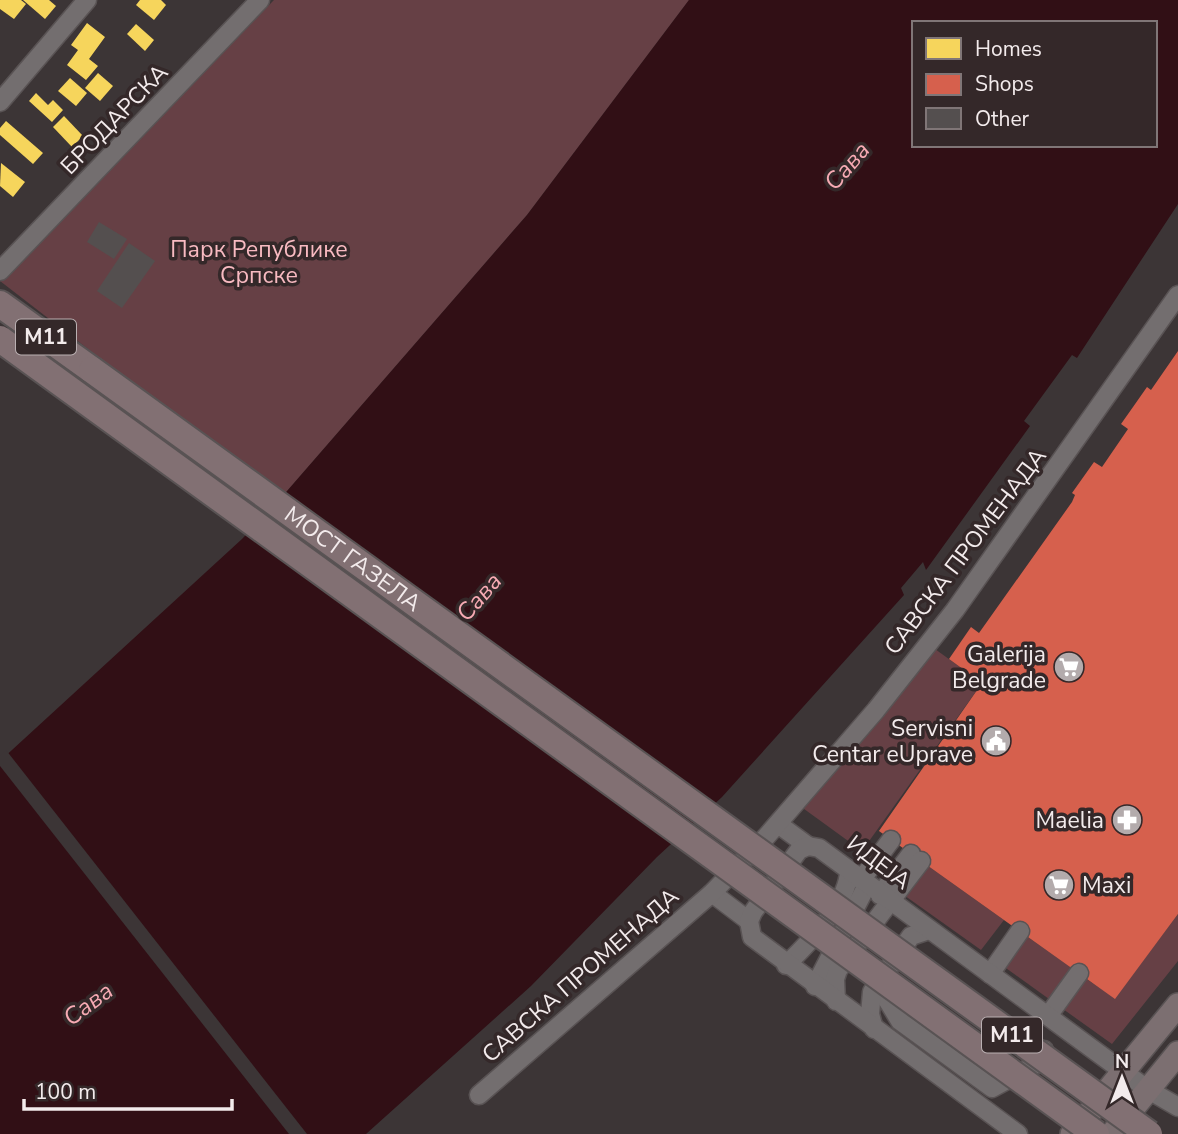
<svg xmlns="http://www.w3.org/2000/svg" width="1178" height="1134" font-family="'Nunito Sans',sans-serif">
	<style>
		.green { fill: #664045 }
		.water { fill: #310f15; fill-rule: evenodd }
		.pier { fill: #3c3536 }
		.homes { fill: #f6d55c }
		.shops { fill: #d6604d }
		.building { fill: #544f4f }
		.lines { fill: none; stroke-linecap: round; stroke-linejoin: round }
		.minor-casing { stroke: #595354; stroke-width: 21 }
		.major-casing { stroke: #595354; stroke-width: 26 }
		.highway-casing { stroke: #595354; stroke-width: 30 }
		.minor { stroke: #736e6f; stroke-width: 18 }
		.major { stroke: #7c6f71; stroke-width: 23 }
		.highway { stroke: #827073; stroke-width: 26 }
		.highway-bridge-casing { stroke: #595354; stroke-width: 30; stroke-linecap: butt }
		.highway-bridge { stroke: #827073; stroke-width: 26 }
		.labels { text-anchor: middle; stroke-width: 7; stroke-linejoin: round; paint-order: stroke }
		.shield { fill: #342829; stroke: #bab0b2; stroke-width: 2 }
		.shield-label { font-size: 21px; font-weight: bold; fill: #f3ebec }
		.street-label { font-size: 23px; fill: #f3ebec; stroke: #342829 }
		.park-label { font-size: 23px; fill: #f8bac1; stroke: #342829 }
		.poi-label { font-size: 23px; fill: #f3ebec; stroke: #342829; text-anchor: end }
		.water-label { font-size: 24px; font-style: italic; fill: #f7abb4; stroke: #342829 }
	</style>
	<rect width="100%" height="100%" fill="#3c3536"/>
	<g class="green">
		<path d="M274 0H689L527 215 281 498 0 281Z"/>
		<path d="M935 649 982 683 862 851 800 806Z"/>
		<path d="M924 863 1004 920 981 950 901 893Z"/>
		<path d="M1178 914V961L1112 1044 1063 1009 1085 978 1115 998Z"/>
		<path d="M1025 935 1072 968 1049 999 1003 966Z"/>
	</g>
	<path class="water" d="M689 0H1178V204L1077 358 1072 355 1024 421 1030 426 926 570 923 562 901 588 904 595 722 797 657 857 531 986 366 1134H0V761L242 539 281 498 527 215ZM914 23H1155V145H914Z"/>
	<path class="pier" d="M6 750 307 1134H289L0 766V756Z"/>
	<g class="homes">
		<path d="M0 0H21L26 4 14 19 0 9Z"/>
		<path d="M23 0H49L56 6 45 19Z"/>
		<path d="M140 0H161L166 5 154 20 136 5Z"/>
		<path d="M87 23 105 37 89 59 98 66 86 80 67 65 78 50 71 45Z"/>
		<path d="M136 24 154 40 145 51 127 34Z"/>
		<path d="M98 73 113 86 100 101 85 88Z"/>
		<path d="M70 78 87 93 76 106 58 91Z"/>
		<path d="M36 93 48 105 53 100 63 110 52 122 29 101Z"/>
		<path d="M64 116 83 136 72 147 53 127Z"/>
		<path d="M6 121 43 153 33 164 0 135V128Z"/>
		<path d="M1 163 25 182 13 197 0 186Z"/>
	</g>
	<path class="shops" d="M1178 351V914L1115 999 879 831 982 683 949 659 971 627 979 633 1072 502 1075 495 1072 493 1094 462 1102 467 1128 429 1121 424 1133 407 1147 387 1151 390Z"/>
	<g class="building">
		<path d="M99 222 127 239 114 259 87 242Z"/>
		<path d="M129 243 155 261 122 308 97 291Z"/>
	</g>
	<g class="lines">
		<g class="minor-casing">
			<g id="minor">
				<path d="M0 102 87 0"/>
				<path d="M0 271 260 0"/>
				<path d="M778 824 808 846"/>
				<path d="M861 880 891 840"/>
				<path d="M712 893 749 921"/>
				<path d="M880 895 911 854"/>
				<path d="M786 965C809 943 848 903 849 871"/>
				<path d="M990 974 1020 931"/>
				<path d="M877 983 900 1021 992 1088 1033 1066 1044 1050"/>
				<path d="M815 986 867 885"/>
				<path d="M836 1001 835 979 838 970 921 861"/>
				<path d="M1048 1016 1079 973"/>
				<path d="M874 1029 870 1014 872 992 911 936 929 930"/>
				<path d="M479 1095 712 893 766 837 876 710 955 610 1178 295"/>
				<path d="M1018 1134 752 937 749 921 753 912 799 850 808 846 819 848 1147 1089 1178 1107"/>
			</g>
		</g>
		<g class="major-casing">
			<g id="major">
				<path d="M1072 1134 1178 1005"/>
				<path d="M1112 1134 1178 1053"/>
			</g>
		</g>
		<g class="highway-casing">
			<path id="highway" d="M0 304 92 370"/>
		</g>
		<use href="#minor" class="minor"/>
		<use href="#major" class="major"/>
		<use href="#highway" class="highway"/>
		<g class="highway-bridge-casing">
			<g id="highway-bridge">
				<path d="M0 339 1096 1134"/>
				<path id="s1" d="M92 370 1149 1134"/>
			</g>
		</g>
		<use href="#highway-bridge" class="highway-bridge"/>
	</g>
	<defs>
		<g id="supermarket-disc" transform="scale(1.575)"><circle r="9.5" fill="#b3abac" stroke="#342829"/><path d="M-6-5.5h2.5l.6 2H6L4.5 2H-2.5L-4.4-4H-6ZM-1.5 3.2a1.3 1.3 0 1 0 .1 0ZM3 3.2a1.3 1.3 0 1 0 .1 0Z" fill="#fff"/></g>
		<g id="civic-disc" transform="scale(1.575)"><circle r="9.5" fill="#b3abac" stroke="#342829"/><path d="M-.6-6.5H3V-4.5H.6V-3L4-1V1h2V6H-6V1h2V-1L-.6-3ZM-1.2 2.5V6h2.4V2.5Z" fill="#fff"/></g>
		<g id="pharmacy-disc" transform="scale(1.575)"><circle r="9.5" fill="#b3abac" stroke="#342829"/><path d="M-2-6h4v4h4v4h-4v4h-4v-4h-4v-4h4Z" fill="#fff"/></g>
	</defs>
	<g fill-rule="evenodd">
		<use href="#supermarket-disc" x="1069" y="667"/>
		<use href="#civic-disc" x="996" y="741"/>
		<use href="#pharmacy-disc" x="1127" y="820"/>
		<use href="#supermarket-disc" x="1059" y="885"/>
	</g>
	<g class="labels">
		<g class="shield">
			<rect x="16" y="319.5" width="60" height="35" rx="5"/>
			<rect x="982" y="1017.5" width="60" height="35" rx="5"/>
		</g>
		<g class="shield-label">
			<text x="46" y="344">M11</text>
			<text x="1012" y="1042">M11</text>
		</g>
		<g class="street-label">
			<text transform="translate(114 119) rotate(-46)" y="8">БРОДАРСКА</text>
			<text transform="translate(965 551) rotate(-53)" y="8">САВСКА ПРОМЕНАДА</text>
			<text dy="8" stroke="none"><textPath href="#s1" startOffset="322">МОСТ ГАЗЕЛА</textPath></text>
			<text transform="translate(879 862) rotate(37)" y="8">ИДЕЈА</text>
			<text transform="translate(580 975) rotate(-41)" y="8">САВСКА ПРОМЕНАДА</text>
		</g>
		<g class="park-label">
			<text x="259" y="257">Парк Републике<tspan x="259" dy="26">Српске</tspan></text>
		</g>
		<g class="poi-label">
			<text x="1046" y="662">Galerija<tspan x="1046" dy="26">Belgrade</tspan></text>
			<text x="973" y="736">Servisni<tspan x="973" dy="26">Centar eUprave</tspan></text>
			<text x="1104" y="828">Maelia</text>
			<text x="1082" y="893" text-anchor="start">Maxi</text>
		</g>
		<g class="water-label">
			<text transform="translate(847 166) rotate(-49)" y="8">Сава</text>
			<text transform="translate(479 597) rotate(-49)" y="8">Сава</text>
			<text transform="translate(88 1004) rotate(-37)" y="8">Сава</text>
		</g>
	</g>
	<rect x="912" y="21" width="245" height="126" fill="#342829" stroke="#807677" stroke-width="2"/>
	<rect x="926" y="38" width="35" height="21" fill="#f6d55c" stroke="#807677" stroke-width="2"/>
	<text x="975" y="56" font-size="21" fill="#f3ebec">Homes</text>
	<rect x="926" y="74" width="35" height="21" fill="#d6604d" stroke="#807677" stroke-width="2"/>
	<text x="975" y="91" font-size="21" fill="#f3ebec">Shops</text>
	<rect x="926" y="108" width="35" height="21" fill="#544f4f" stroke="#807677" stroke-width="2"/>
	<text x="975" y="126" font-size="21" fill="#f3ebec">Other</text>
	<g transform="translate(1122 1078)" stroke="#342829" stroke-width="5" paint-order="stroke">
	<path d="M0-5L12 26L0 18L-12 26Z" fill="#f3ebec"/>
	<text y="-10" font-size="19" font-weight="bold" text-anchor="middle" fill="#f3ebec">N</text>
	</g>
	<path d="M24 1099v10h208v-10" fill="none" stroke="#f3ebec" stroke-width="3.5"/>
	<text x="35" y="1099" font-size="21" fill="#f3ebec" stroke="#342829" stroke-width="5" paint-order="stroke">100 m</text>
</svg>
